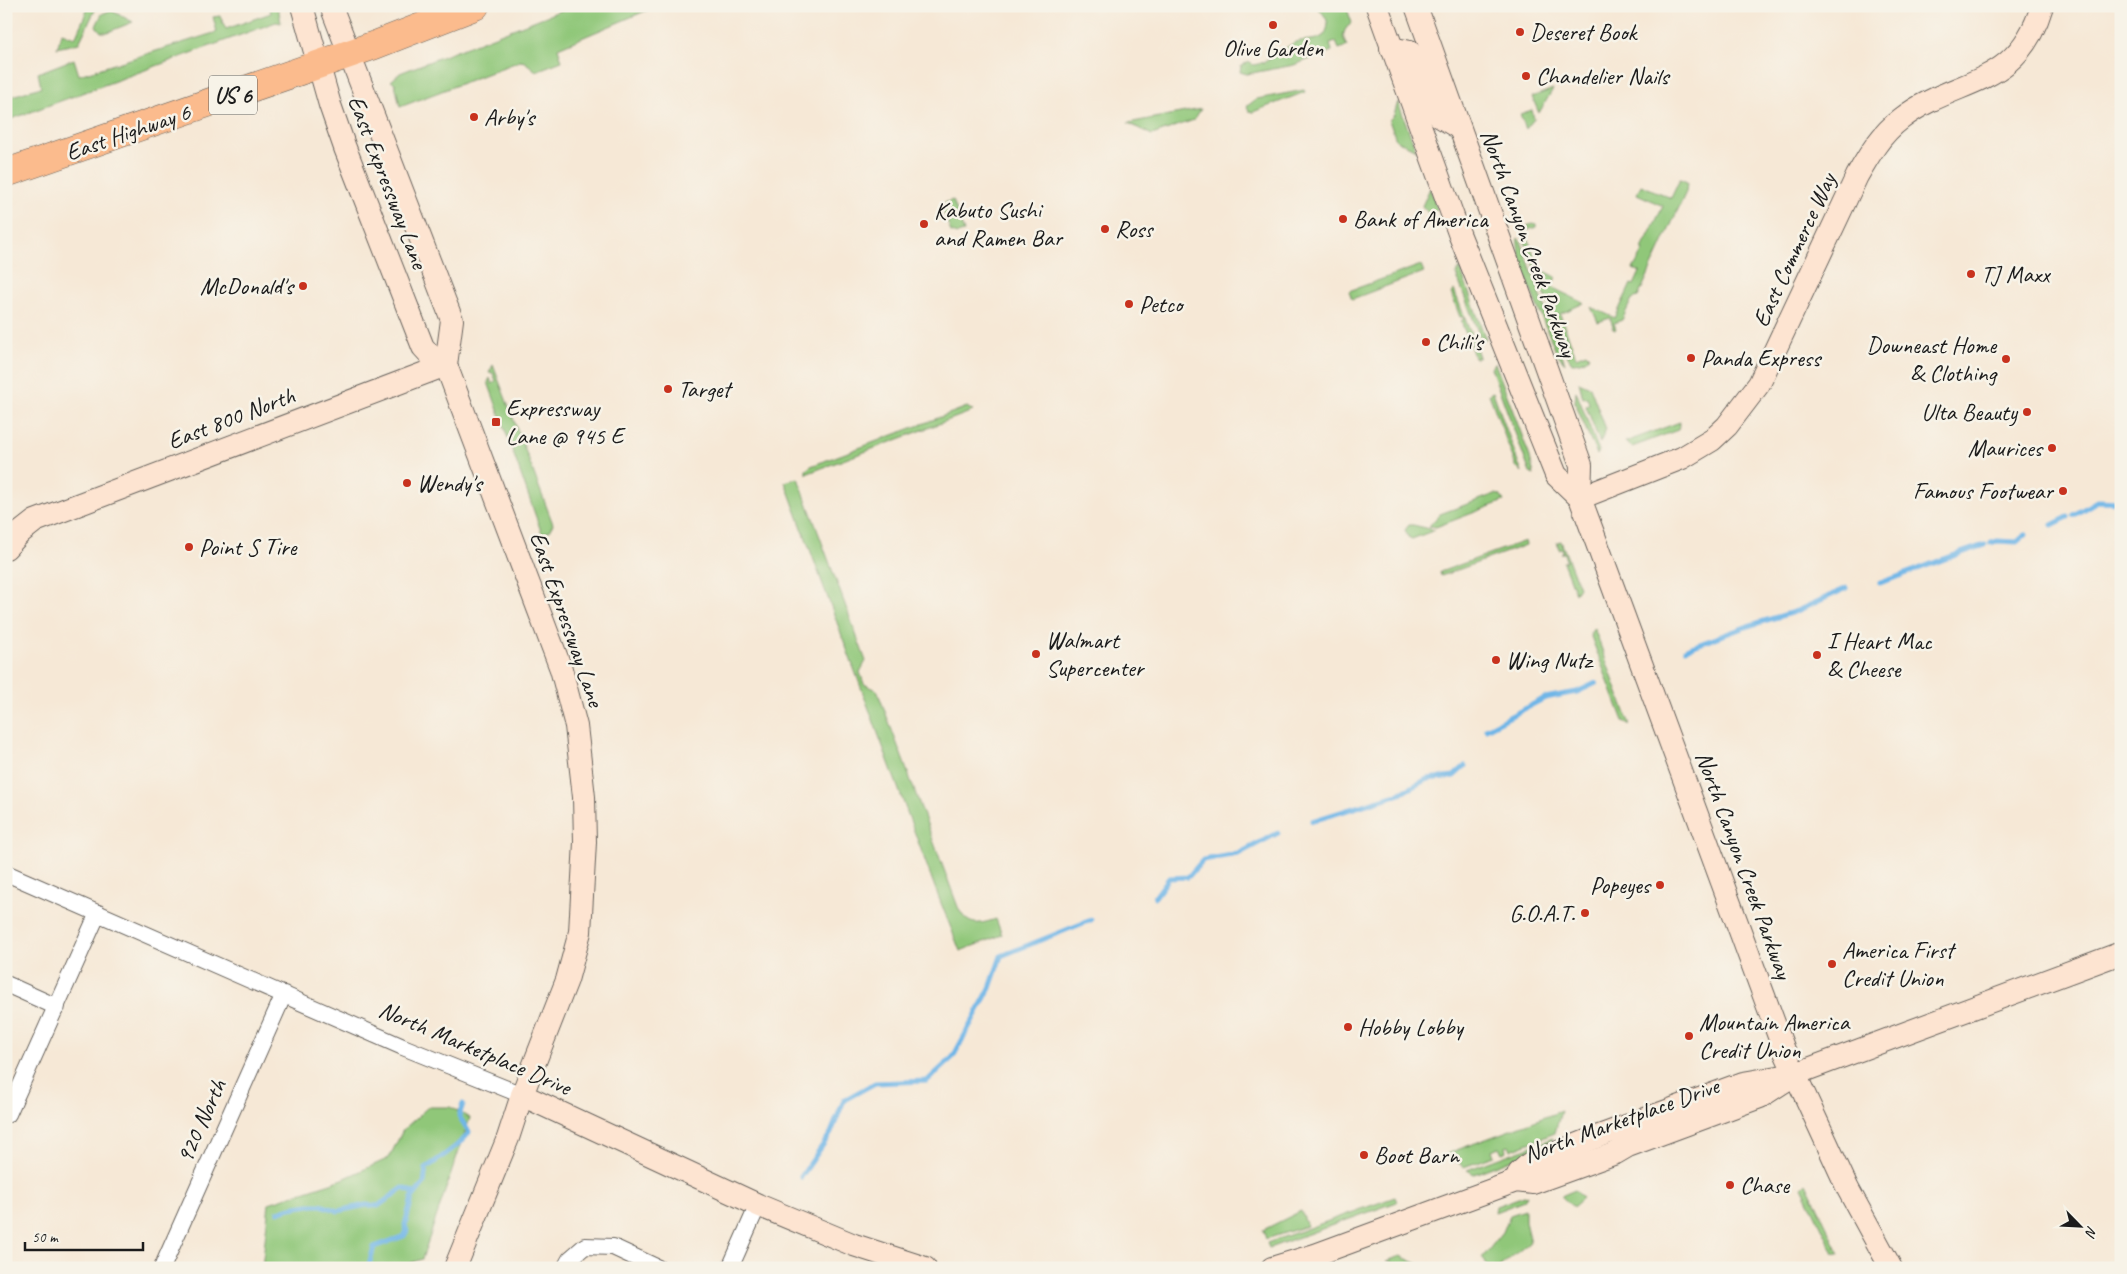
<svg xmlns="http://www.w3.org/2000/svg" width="2127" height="1274" font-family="Caveat,sans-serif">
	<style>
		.green { fill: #90c779; stroke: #56724a }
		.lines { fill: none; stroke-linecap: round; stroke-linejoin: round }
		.stream { stroke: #6fb6e7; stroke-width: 5 }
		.street-casing { stroke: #68635d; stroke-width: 18 }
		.secondary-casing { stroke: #68635d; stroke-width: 24 }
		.highway-casing { stroke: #68635d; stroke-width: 29 }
		.street { stroke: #fff; stroke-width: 16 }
		.secondary { stroke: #fde4d1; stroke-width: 22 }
		.highway { stroke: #fbbb8d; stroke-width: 28 }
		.poi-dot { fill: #c8321e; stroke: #f7f3e8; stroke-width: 2 }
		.labels { text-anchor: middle; stroke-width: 5; stroke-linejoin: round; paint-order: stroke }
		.shield { fill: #f7f3e8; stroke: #5e5c59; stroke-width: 1 }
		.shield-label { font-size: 22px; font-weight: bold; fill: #1c1c1c }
		.poi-label { font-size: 24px; fill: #1c1c1c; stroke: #f7f3e8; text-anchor: start }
		.street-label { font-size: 24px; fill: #1c1c1c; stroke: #f7f3e8 }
	</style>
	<rect width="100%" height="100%" fill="#f7f3e8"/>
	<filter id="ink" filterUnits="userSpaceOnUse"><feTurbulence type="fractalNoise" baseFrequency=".02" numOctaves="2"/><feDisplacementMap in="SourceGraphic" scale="10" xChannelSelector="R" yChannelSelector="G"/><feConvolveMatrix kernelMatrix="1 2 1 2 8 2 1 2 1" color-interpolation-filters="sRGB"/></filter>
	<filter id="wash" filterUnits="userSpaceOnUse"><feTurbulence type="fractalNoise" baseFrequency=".0096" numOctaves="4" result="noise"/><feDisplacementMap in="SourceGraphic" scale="20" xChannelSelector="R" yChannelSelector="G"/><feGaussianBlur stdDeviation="1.12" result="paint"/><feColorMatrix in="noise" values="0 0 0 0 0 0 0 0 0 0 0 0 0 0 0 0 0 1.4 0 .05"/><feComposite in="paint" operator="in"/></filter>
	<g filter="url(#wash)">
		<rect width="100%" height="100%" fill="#f6e8d6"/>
		<g class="green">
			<path d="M89 6H97L79 43 57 48 62 33 75 38Z"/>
			<path d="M269 6H278L281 23 276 22 6 121V98L41 87 38 73 74 59 79 75 217 32 213 17 220 16 226 29 271 13Z"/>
			<path d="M572 6H657L558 48 562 61 536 71 525 62 520 61 400 107 395 83 391 81 400 73Z"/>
			<path d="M1316 6H1346L1352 23C1343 29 1341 37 1347 46L1339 49 1336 42 1330 44 1332 51 1294 65 1247 74 1240 72 1241 66 1249 61 1253 65C1271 63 1281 49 1296 42 1306 39 1314 42 1323 36 1333 24 1325 15 1316 6Z"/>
			<path d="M109 11H112L133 22 108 32H101L96 26 102 14Z"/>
			<path d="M1553 89 1539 113 1532 97Z"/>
			<path d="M1304 90 1305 92 1253 112 1249 111 1247 106 1257 99Z"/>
			<path d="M1398 102 1416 150 1396 140 1389 120 1394 115Z"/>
			<path d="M1201 109 1194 120 1152 135 1128 123Z"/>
			<path d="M1532 110 1534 119 1526 129 1520 114Z"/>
			<path d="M1680 179 1687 182 1686 192 1638 297 1632 299 1622 320 1614 323 1616 329 1614 330 1610 318 1598 322 1591 307 1615 318 1631 284 1634 285 1640 272 1633 269 1644 250 1642 249 1663 206 1637 194 1641 185 1671 198Z"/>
			<path d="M1430 188 1437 209 1430 215 1422 206Z"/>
			<path d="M953 200 964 232 957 234 951 232 942 208 944 203Z"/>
			<path d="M1533 223 1536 224V227L1525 231 1539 268 1556 277 1551 287 1584 303 1560 314 1576 357 1586 353 1589 356C1587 361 1578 363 1572 363L1568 357 1523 237 1522 229Z"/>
			<path d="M1518 238 1521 241 1565 363 1557 354C1548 331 1514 257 1518 238Z"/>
			<path d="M1421 265 1424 272 1352 299 1349 291Z"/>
			<path d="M1460 268 1486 340 1480 337 1456 274Z"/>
			<path d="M1454 290 1474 342 1471 343 1472 346 1475 345 1479 357 1475 359 1461 321 1464 319 1463 317H1460L1451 293Z"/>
			<path d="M1495 363 1530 457 1534 475 1530 473 1491 368Z"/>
			<path d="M493 365 553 524 549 531 542 534 488 382 490 378 492 384 496 381 493 373H489Z"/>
			<path d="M1579 382 1590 387 1606 429 1600 443 1586 406 1589 404 1587 397 1583 398Z"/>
			<path d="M1576 391 1599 451 1597 455 1575 403Z"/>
			<path d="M1493 392 1522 473 1516 466 1489 394Z"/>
			<path d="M967 407 973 411 806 474V470L811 466Z"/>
			<path d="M1680 422 1678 430 1632 447 1625 442Z"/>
			<path d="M798 478 866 661 860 672 864 684 877 690 958 907C967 927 978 925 996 919L1002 935 960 951 937 893 785 482Z"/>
			<path d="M1495 494 1500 495 1504 501 1436 527 1429 526 1440 514Z"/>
			<path d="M1409 525H1413L1435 530 1412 539 1408 537 1405 530Z"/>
			<path d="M1525 541 1526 545 1441 576 1440 572Z"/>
			<path d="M1561 541 1579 587 1575 593 1563 562 1566 561 1564 553H1561L1563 552 1562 548 1559 549 1557 542Z"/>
			<path d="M1594 628 1630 725 1623 721 1590 634Z"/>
			<path d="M428 1107H450L470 1118 422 1259 396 1268H262L269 1203 343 1179 389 1158 403 1130Z"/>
			<path d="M1561 1111 1555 1133 1511 1150 1509 1146 1506 1147 1507 1151 1502 1153 1499 1147 1492 1150 1494 1156 1464 1167 1446 1154Z"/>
			<path d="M1553 1138 1550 1145 1474 1174 1467 1170Z"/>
			<path d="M1806 1183 1840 1254 1834 1253 1802 1187Z"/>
			<path d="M1575 1190 1583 1198 1573 1207 1561 1196Z"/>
			<path d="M1527 1195 1524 1201 1495 1212 1496 1206Z"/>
			<path d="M1395 1197 1397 1202 1269 1248 1267 1243Z"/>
			<path d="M1525 1210V1222L1530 1242 1498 1268H1490L1482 1258 1503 1232 1510 1215Z"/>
			<path d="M1301 1211 1307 1226 1266 1239 1263 1230Z"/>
			<path d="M1400 1256 1425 1267 1408 1268 1387 1261Z"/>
		</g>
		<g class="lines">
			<g class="stream">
				<path d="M2074 515 2097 501 2121 502"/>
				<path d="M2052 525 2068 517"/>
				<path d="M1991 543 1997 541 2017 542 2026 534"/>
				<path d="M1880 583C1915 571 1949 556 1985 545"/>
				<path d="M1686 649 1748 626 1797 611 1847 588"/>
				<path d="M1486 729 1545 698 1577 692 1596 683"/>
				<path d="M1312 821 1399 794 1427 779 1454 776 1465 766"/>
				<path d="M1155 897 1169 878 1188 877 1203 860 1238 854 1278 833"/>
				<path d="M801 1177 831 1133 844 1100 875 1083 927 1081 953 1057 990 988 1001 956 1091 920"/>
				<path d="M278 1212 290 1208 309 1205H321L338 1211 366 1205 378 1206 403 1188 414 1193"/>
				<path d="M368 1268 374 1247 404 1236 407 1231 405 1225 412 1198 424 1183 426 1168C436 1161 466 1141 469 1132L459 1116 463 1104"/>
			</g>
		</g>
	</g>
	<g filter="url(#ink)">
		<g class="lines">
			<g class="street-casing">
				<g id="street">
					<path d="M6 873 403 1047 522 1095"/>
					<path d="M6 984 57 1007"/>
					<path d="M8 1114 98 913"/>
					<path d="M162 1268 284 994"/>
					<path d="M565 1268 570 1259 585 1246 613 1247 658 1268"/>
					<path d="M730 1268 758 1205"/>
				</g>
			</g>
			<g class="secondary-casing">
				<g id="secondary">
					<path d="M302 6 330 105 345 148 423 347 433 358 446 365"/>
					<path d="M331 6 452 320 446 365 561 669 576 726 584 797 585 842 580 932 567 980 522 1095 508 1138 455 1268"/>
					<path d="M1377 6 1460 236 1556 475 1580 498 1589 522 1784 1050 1848 1189 1891 1268"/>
					<path d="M1416 6 1581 465 1580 498"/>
					<path d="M1391 48 1410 52 1416 61 1439 116 1459 128"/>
					<path d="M1580 498 1682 458 1712 440 1727 426 1759 384 1857 176C1869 155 1881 134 1901 119 1956 76 2017 90 2042 6"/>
					<path d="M6 548 21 532 35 521 446 365"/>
					<path d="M522 1095 758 1205 854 1245 925 1268"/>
					<path d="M1516 1181 1519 1173 1529 1164 1599 1136 1743 1083 1795 1074 2121 953"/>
					<path d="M1272 1268 1315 1255 1516 1181 1533 1183 1616 1153 1628 1146 1760 1097 1791 1077"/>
				</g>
			</g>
			<g class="highway-casing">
				<path id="highway" d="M6 173 375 45 475 6"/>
			</g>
			<use href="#street" class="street"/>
			<use href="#secondary" class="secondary"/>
			<use href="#highway" class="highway"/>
		</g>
	</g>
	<g class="poi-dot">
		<circle cx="1273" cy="25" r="5"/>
		<circle cx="1520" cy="32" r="5"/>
		<circle cx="1526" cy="76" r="5"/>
		<circle cx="474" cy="117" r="5"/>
		<circle cx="1343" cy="219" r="5"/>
		<circle cx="924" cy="224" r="5"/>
		<circle cx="1105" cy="229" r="5"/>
		<circle cx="1971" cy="274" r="5"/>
		<circle cx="303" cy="286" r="5"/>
		<circle cx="1129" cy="304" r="5"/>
		<circle cx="1426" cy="342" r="5"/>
		<circle cx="1691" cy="358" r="5"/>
		<circle cx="2006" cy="359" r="5"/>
		<circle cx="668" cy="389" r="5"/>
		<circle cx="2027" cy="412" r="5"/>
		<rect x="491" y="417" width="10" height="10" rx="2.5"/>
		<circle cx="2052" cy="448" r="5"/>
		<circle cx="407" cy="483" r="5"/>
		<circle cx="2063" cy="491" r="5"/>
		<circle cx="189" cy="547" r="5"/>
		<circle cx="1036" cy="654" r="5"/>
		<circle cx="1817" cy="655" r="5"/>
		<circle cx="1496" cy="660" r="5"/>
		<circle cx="1660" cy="885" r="5"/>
		<circle cx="1585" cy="913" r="5"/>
		<circle cx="1832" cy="964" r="5"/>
		<circle cx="1348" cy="1027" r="5"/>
		<circle cx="1689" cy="1036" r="5"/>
		<circle cx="1364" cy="1155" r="5"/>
		<circle cx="1730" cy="1185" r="5"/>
	</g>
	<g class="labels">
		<rect class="shield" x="209" y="75.5" width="48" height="39" rx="4"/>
		<g class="shield-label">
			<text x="233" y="103">US 6</text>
		</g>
		<g class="poi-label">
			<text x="1530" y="40">Deseret Book</text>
			<text x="1273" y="56" text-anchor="middle">Olive Garden</text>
			<text x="1536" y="84">Chandelier Nails</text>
			<text x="484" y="125">Arby's</text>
			<text x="934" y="218">Kabuto Sushi<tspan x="934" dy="28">and Ramen Bar</tspan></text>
			<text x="1353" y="227">Bank of America</text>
			<text x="1115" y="237">Ross</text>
			<text x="1981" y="282">TJ Maxx</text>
			<text x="293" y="294" text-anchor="end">McDonald's</text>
			<text x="1139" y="312">Petco</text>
			<text x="1436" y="350">Chili's</text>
			<text x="1996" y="353" text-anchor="end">Downeast Home<tspan x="1996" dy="28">&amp; Clothing</tspan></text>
			<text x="1701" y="366">Panda Express</text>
			<text x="678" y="397">Target</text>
			<text x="506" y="416">Expressway<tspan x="506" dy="28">Lane @ 945 E</tspan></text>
			<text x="2017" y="420" text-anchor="end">Ulta Beauty</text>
			<text x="2042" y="456" text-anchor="end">Maurices</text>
			<text x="417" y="491">Wendy's</text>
			<text x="2053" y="499" text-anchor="end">Famous Footwear</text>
			<text x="199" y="555">Point S Tire</text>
			<text x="1046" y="648">Walmart<tspan x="1046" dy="28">Supercenter</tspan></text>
			<text x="1827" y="649">I Heart Mac<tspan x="1827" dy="28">&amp; Cheese</tspan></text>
			<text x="1506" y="668">Wing Nutz</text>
			<text x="1650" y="893" text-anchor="end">Popeyes</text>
			<text x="1575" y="921" text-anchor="end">G.O.A.T.</text>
			<text x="1842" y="958">America First<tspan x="1842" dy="28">Credit Union</tspan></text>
			<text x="1699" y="1030">Mountain America<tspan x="1699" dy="28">Credit Union</tspan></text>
			<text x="1358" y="1035">Hobby Lobby</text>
			<text x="1374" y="1163">Boot Barn</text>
			<text x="1740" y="1193">Chase</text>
		</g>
		<g class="street-label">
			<text transform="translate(128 132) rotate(-19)" y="8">East Highway 6</text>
			<text transform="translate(388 182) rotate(69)" y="8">East Expressway Lane</text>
			<text transform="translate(1529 243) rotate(70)" y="8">North Canyon Creek Parkway</text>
			<text transform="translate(1794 250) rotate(-65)" y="8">East Commerce Way</text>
			<text transform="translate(231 418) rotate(-21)" y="8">East 800 North</text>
			<text transform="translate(567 619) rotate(71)" y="8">East Expressway Lane</text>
			<text transform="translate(1744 865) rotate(70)" y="8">North Canyon Creek Parkway</text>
			<text transform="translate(475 1048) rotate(23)" y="8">North Marketplace Drive</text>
			<text transform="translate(1621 1120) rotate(-20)" y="8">North Marketplace Drive</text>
			<text transform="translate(201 1121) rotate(-66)" y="8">920 North</text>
		</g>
	</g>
	<rect width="2127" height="1274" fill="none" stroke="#f7f3e8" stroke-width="25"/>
	<g transform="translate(2080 1226) rotate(114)" stroke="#f7f3e8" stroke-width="4" paint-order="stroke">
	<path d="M0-4L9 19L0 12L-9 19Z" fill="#1c1c1c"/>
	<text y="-8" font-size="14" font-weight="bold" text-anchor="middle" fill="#1c1c1c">N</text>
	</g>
	<path d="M25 1242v8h118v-8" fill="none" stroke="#1c1c1c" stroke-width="2.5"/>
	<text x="32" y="1242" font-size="15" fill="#1c1c1c" stroke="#f7f3e8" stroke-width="4" paint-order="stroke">50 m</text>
</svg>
